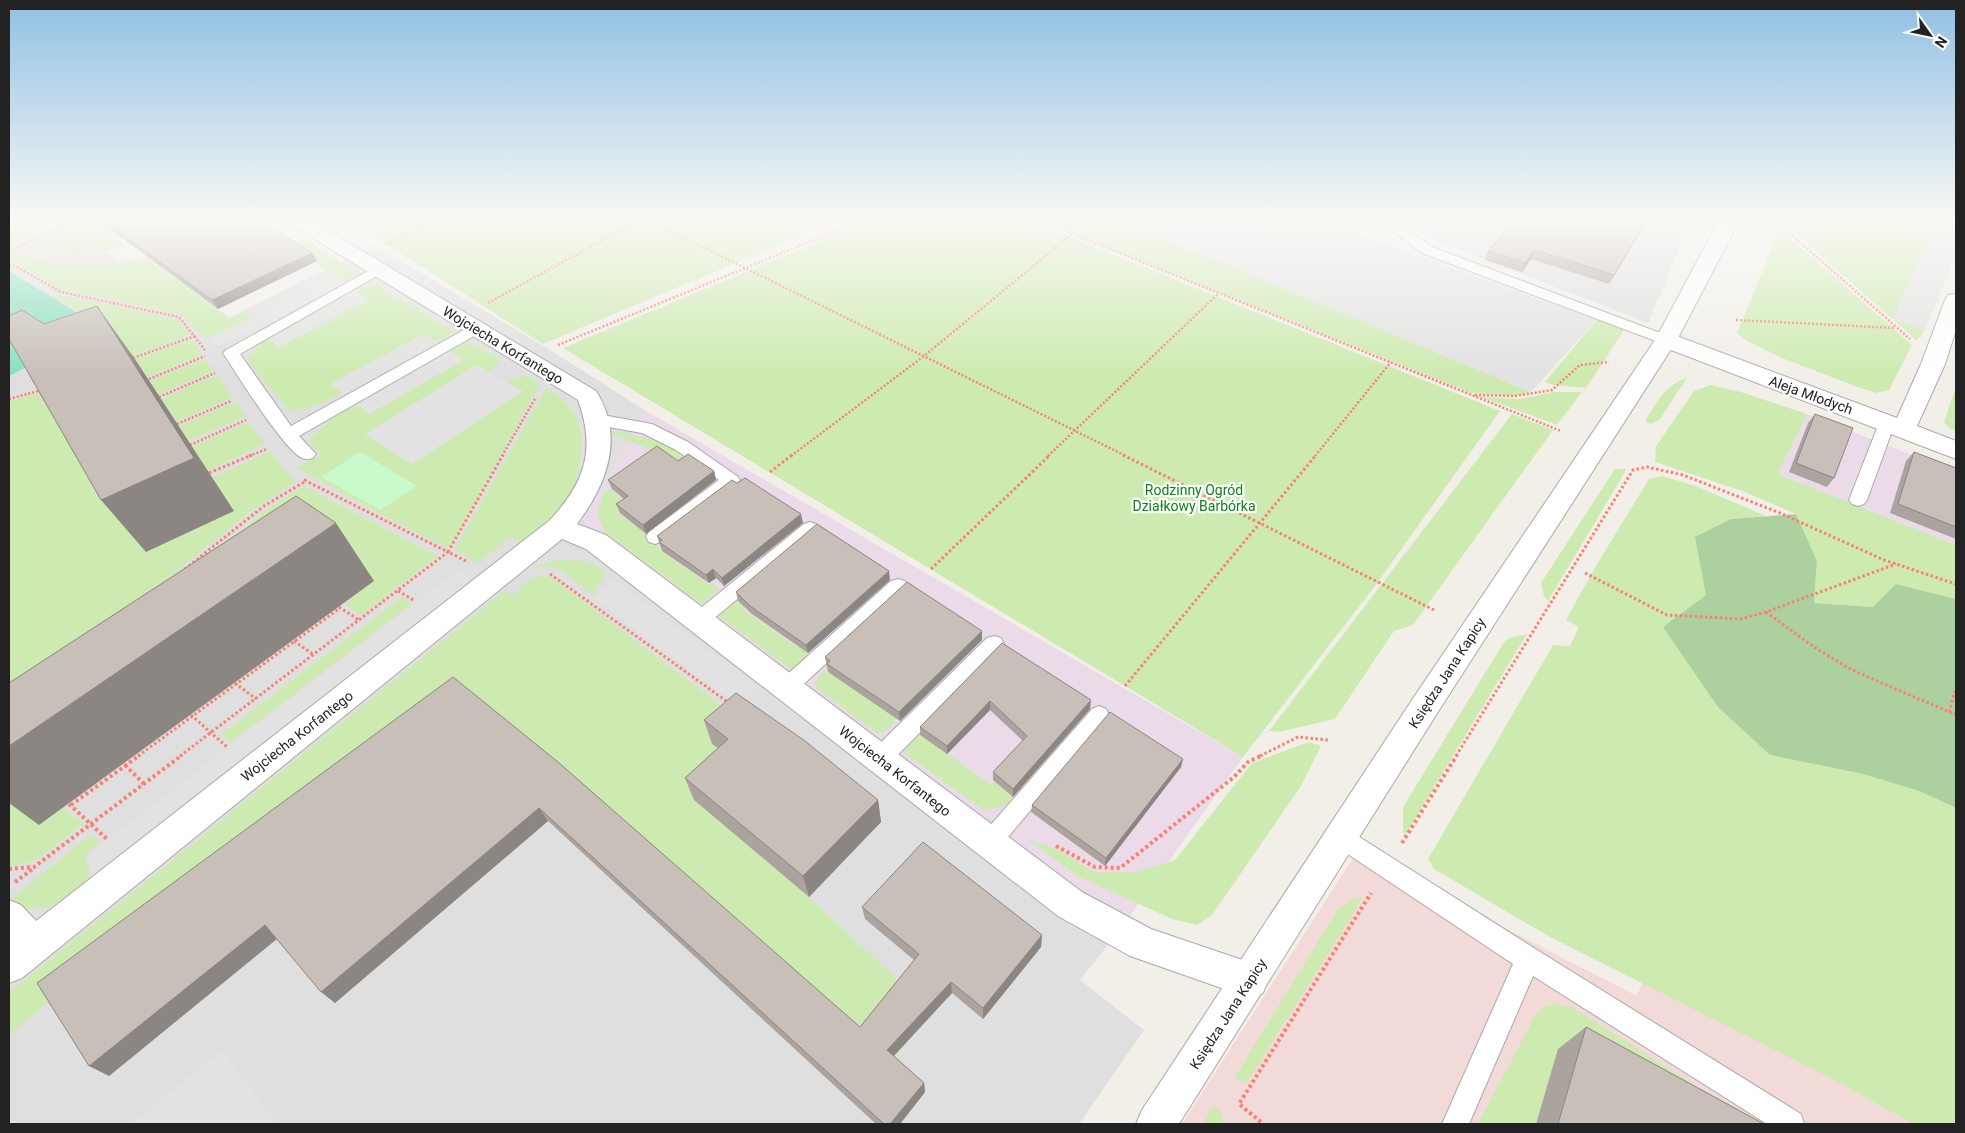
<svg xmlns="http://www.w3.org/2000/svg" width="1965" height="1133" font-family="Roboto,sans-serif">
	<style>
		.residential { fill: #e0dfdf }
		.commercial { fill: #f2dad9 }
		.industrial { fill: #ebdbe8 }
		.grass { fill: #cdebb0 }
		.forest { fill: #add19e }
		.park { fill: #c8facc }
		.pitch { fill: #88e0be }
		.parking { fill: #e2e2e2 }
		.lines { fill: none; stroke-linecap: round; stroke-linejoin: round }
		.service-casing { stroke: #a9a9a9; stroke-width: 2 }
		.minor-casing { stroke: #a9a9a9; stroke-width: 2 }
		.tertiary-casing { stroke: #a9a9a9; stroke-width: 2 }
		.path-far2 { stroke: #fa8072; stroke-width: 2.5; stroke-dasharray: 2 2; stroke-linecap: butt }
		.path-far1 { stroke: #fa8072; stroke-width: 3; stroke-dasharray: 2.5 2.5; stroke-linecap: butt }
		.path { stroke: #fa8072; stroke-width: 4; stroke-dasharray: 3 3; stroke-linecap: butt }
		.service { fill: #fff; fill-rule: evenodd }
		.minor { fill: #fff; fill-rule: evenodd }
		.tertiary { fill: #fff; fill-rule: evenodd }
		.wall { fill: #aba49e }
		.shaded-wall { fill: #8b8681 }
		.building { fill: #c7bfb8; stroke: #8b8681 }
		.labels { text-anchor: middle; stroke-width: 4.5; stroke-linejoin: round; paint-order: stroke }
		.street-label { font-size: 14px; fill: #222; stroke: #fff }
		.park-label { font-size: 14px; fill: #0c8416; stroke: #fff }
	</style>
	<rect width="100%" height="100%" fill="#f2efe9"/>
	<g class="residential">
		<path d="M9 219H64L205 330 374 245 547 348 646 411 594 502 583 519 1119 931 1080 980 1144 1030 1079 1124H9Z"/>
		<path d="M1381 219H1692L1648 323Z"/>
	</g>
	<path class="commercial" d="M1746 732 1956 1124H1182L1357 852 1637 996Z"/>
	<g class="industrial">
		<path d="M646 411 1243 757 1119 931 583 519 594 502Z"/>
		<path d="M1807 414 1956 472V545L1778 474Z"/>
	</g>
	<g class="grass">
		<path d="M11 219H68L9 246V220Z"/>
		<path d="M88 219H115L120 222 104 229 127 247C99 253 67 259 39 249V243Z"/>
		<path d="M343 219H840L543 344 388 245Z"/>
		<path d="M873 219H1025L1500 411 1378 582 1243 757 563 348Z"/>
		<path d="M1035 219H1130L1126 222 1531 392 1515 396 1471 393Z"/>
		<path d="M1784 219H1938L1893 319 1925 330 1917 341 1783 222Z"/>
		<path d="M1780 229 1912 345 1889 390 1876 393 1855 386 1782 358 1747 341 1737 333Z"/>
		<path d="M301 237 357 272 352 277 341 281 290 244Z"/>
		<path d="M20 249V256L59 264H101L147 258 231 319 245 312 253 317 206 339 180 314 60 289 18 264 9 263V255Z"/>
		<path d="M371 286H378L453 331 448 336 435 341 424 334 330 384 342 393C324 404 310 409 289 410L247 360 251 353 268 339 279 347 368 300 356 292Z"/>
		<path d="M58 294 177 319 180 321 189 335 90 373 107 327 53 297Z"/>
		<path d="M1599 317 1626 327 1586 388 1554 385 1545 382Z"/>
		<path d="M192 339 202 355 147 377 135 359Z"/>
		<path d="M471 343 501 359 495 368 489 372 477 365 366 434 412 464 522 391 505 381 528 376 540 385 450 547 447 548 386 517 297 468 321 455 309 442C321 424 339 411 359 406L369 414 463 360 448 350Z"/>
		<path d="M202 360 207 361 213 371 158 395 150 381Z"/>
		<path d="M217 375 232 398 175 422 161 399Z"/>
		<path d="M1687 378 1660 419 1651 424 1645 421C1657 403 1665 384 1687 378Z"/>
		<path d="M1710 385 1741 392 1807 414 1778 474 1956 545V599L1897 584 1873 607 1814 603 1817 561 1796 514 1742 491 1655 462 1656 446 1694 391Z"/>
		<path d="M1956 387V431L1949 428 1944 422Z"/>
		<path d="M546 388C563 396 580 415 581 435 583 459 575 497 558 515 548 526 534 535 522 544L510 537 478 563 454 550Z"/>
		<path d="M52 389 146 552 233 511 212 477 270 452 295 482 243 517 161 584 9 688V401Z"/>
		<path d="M1554 392H1582L1557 425 1481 397 1519 399Z"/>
		<path d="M233 403H237L246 416 188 441 178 426Z"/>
		<path d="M1512 414 1553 430 1413 625 1394 631 1335 719 1278 732 1269 731Z"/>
		<path d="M249 422 265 444 207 471 192 447Z"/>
		<path d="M620 432 668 443 692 460 681 468 661 454 610 433Z"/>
		<path d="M1615 469H1625V472L1548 601 1544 596 1541 583Z"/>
		<path d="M1662 476 1693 485 1766 516 1731 519 1707 595 1663 627 1770 755 1863 774 1919 791 1956 808V1124H1913L1840 1083 1550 937 1434 869 1428 859 1553 645 1570 646 1579 627 1566 620 1594 569 1649 479Z"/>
		<path d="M303 486 438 556 360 616 345 603 374 581 171 586 268 508Z"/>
		<path d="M611 490 630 505 619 514C633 525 652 535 661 551L708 584H715L719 589 701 604 607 534C595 518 598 509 604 491Z"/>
		<path d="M555 560C575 560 592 558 606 573L593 595 556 567 531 568Z"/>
		<path d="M550 576 718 703 735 709V762L801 890 904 986 888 1005 901 1071 557 769 57 995 9 1035V993L504 591 512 595 531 578Z"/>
		<path d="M402 597 412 604 231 742 221 734Z"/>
		<path d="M735 600 745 607 744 610 791 643 808 652 807 660 796 670H792L716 614Z"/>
		<path d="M1527 634 1405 835 1403 832V807L1504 642 1509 638Z"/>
		<path d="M825 670 896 718 891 727 878 734 815 687 814 683Z"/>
		<path d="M923 736 991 785 994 781 1012 795 1011 801 1004 806 983 810 904 753C909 744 912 737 923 736Z"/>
		<path d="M1309 742 1321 746 1301 786 1212 915 1197 925 1172 919 1079 877 1029 840 1054 848 1094 872H1136L1175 860 1252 763Z"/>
		<path d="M9 794 39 825 63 808 84 823 36 860 10 867Z"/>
		<path d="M90 835 100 843 85 855 91 881C73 894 32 925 13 898Z"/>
		<path d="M1364 897 1246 1084 1235 1077 1338 909 1353 899Z"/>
		<path d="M1556 1004 1570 1007 1582 1013 1726 1105 1536 1124H1478L1536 1014 1543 1007Z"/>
		<path d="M1214 1105 1221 1113 1224 1124H1203Z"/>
	</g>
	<path class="forest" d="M1796 514 1817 561 1814 603 1873 607 1896 584 1956 599V808L1919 791 1863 774 1770 755 1718 707 1663 627 1706 595 1695 537 1731 519Z"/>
	<path class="park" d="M360 452 417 486 380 510 321 477Z"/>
	<path class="pitch" d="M9 271 102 328 9 376Z"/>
	<g class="parking">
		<path d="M1130 219H1316L1596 320 1531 392 1126 222Z"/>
		<path d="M1938 219H1956V255L1925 330 1893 319Z"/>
		<path d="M332 277 369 300 279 347 254 330 219 346 210 338Z"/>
		<path d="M424 334 464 360 369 414 330 384Z"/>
		<path d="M477 365 523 391 412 464 365 434Z"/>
		<path d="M458 570 474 580 93 879 87 856Z"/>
		<path d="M614 580 758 687 743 701 723 695 593 597Z"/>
		<path d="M222 1050 277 1124H131Z"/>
	</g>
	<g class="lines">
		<g class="service-casing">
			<g id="service">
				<path d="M1377 219H1392L1432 247 1671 337 1674 340 1671 343H1661L1422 253Z"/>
				<path d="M379 265 384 266 386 269 384 272 240 354 291 426 471 326H481L484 329 481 332 299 436 316 454 313 458C309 459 306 460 302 458 283 449 237 374 223 353L226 350Z"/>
				<path d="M597 414 652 424 688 442 737 476 740 480 737 484 661 542 655 544 649 542 646 537 649 532 719 480 676 450 642 433 591 424 589 420 591 416Z"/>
				<path d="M1887 417 1893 419 1895 423 1867 500 1864 504 1858 506 1852 504 1849 500 1879 423 1881 419Z"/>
				<path d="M810 522 816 524 819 529 816 534 706 625 699 628 692 625 689 620 692 615 804 524Z"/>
				<path d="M898 579 905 581 908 586 905 591 794 693 787 696 780 693 777 687 780 681 891 581Z"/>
				<path d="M994 636 1001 638 1004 644 1001 650 887 766 879 768 871 766 868 759 871 752 987 638Z"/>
				<path d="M1099 706 1106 709 1109 715 1106 721 997 850 989 854 981 850 978 843 981 836 1092 709Z"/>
				<path d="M1342 828 1350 831 1537 950 1801 1114 1804 1124H1767L1533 976 1469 1124H1442L1513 964 1334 845 1331 838 1334 831Z"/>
			</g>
		</g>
		<g class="minor-casing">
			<g id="minor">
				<path d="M285 219H309L596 391C625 436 607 484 577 524L606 535 1082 892 1151 929 1263 967 1268 980 1263 993 1250 998 1130 956 1058 916 586 549 562 539 22 978 9 983V900L21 905 36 921 550 520C585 482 596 450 578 400L288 223Z"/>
				<path d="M1956 294V330L1945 364 1917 426 1956 441V459L1658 345 1655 340 1658 335 1666 333 1674 335 1897 418 1921 364 1945 300 1948 295Z"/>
			</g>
		</g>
		<g class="tertiary-casing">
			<path id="tertiary" d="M1720 219H1740L1677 340 1436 715 1179 1124H1136L1142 1110 1414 697 1655 340Z"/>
		</g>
		<g class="path-far2">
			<path d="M646 219 1126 456"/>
			<path d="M1035 219 1561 431"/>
			<path d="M1777 222 1910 339"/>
			<path d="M387 245 438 219"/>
			<path d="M9 251 80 219"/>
			<path d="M9 265 15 266 61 292 179 317 205 350"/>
			<path d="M488 303 641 219"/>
			<path d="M1736 320 1895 328"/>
			<path d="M558 345 865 219"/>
			<path d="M133 358 195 336"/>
			<path d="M149 379 205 356"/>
			<path d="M1475 395 1515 396 1552 390 1580 365 1609 362"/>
			<path d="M159 397 215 373"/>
			<path d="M9 399 42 390"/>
			<path d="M177 424 231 401"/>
			<path d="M190 445 246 420"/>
			<path d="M249 456 267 449"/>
			<path d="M502 456 536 397"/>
			<path d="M791 456 924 356 1072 234"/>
			<path d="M1048 456 1219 293"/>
			<path d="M1315 456 1391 362"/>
		</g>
		<g class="path-far1">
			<path d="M1123 455 1434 610"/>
			<path d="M770 472 792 455"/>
			<path d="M209 473 252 455"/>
			<path d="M466 561 448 552 503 455"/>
			<path d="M185 569 264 506 306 481 304 479"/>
			<path d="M931 569 1050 455"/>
			<path d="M1585 573 1667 615 1741 619 1766 612 1896 564"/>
			<path d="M550 574 729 703"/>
			<path d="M398 591 415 601"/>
			<path d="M339 607 359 620"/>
			<path d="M1766 612 1814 647 1852 670 1956 715"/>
			<path d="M294 641 314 655"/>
			<path d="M235 683 256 699"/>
			<path d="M1125 686 1316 455"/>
			<path d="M1949 712 1956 689"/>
			<path d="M191 715 227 747"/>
			<path d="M138 756 340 608"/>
			<path d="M180 756 448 552 306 481"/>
			<path d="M1260 756 1298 737 1328 740"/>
			<path d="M1456 756 1633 470 1647 467 1683 475 1780 513 1884 560 1956 584"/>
		</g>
		<g class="path">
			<path d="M125 765 144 784"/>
			<path d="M69 804 108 840"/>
			<path d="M71 805 140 755"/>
			<path d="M1402 843 1457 755"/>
			<path d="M1056 846 1095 867 1120 868 1234 777 1248 762 1263 755"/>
			<path d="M9 869 34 867 182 755"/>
			<path d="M15 882 34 868"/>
			<path d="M1261 1122 1239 1104 1371 893"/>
		</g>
		<use href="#service" class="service"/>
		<use href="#minor" class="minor"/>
		<use href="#tertiary" class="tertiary"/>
	</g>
	<g class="wall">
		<path d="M101 219 312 253 317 261 218 309 107 227Z"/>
		<path d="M1516 219H1648L1609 284 1531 259 1522 272 1485 260 1488 251Z"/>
		<path d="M1815 414 1834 478 1827 487 1789 472 1808 423Z"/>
		<path d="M1914 452 1956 468V539L1890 513 1906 461Z"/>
		<path d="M678 461 714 471 716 480 646 534 620 513 616 504 624 499 612 489 608 480Z"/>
		<path d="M803 523 724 586 716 578 709 583 662 551 657 536Z"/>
		<path d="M890 580 808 653 752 614 738 601 736 592Z"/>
		<path d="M982 640 900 721 828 672 825 657Z"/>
		<path d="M1002 643 1090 709 1013 797 993 780V772L1023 741 990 710 947 754 920 735V727Z"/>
		<path d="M453 677 860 1027 914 960 865 919 862 907 1042 935 1041 947 983 1019 952 993 894 1056 924 1083 925 1092 900 1124H876L548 821 335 1003 277 939 109 1076Z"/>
		<path d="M704 720 878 800 881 822 809 897 694 800 685 778 718 748 712 744Z"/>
		<path d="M1181 767 1105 866 1031 812 1032 805Z"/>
		<path d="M1586 1027 1764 1124H1536L1558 1049Z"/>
	</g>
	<g class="shaded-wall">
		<path d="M1647 219H1648L1609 284 1614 275Z"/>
		<path d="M1535 250 1531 259 1522 272 1525 263Z"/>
		<path d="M312 253 317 261 218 309 212 300Z"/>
		<path d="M97 306 135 359 234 511 146 552 101 500Z"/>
		<path d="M714 471 716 480 646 534 643 525Z"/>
		<path d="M801 514 803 523 724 586 722 578Z"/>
		<path d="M336 523 374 581 39 825 9 803V746Z"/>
		<path d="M713 569 716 578 709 583 706 575Z"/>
		<path d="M889 571 890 580 808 653 806 645Z"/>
		<path d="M982 631V640L900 721 899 712Z"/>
		<path d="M1091 700 1090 709 1013 797V789Z"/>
		<path d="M990 701V710L947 754V746Z"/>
		<path d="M1183 759 1181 767 1105 866 1106 858Z"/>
		<path d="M878 800 881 822 809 897 803 876Z"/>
		<path d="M539 808 548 821 335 1003 321 992Z"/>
		<path d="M265 925 279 937 109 1076 89 1066Z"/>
		<path d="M1042 935 1041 947 983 1019V1008Z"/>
		<path d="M951 982 952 993 889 1061 887 1050Z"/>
		<path d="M924 1083 925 1092 900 1124H890Z"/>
	</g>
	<g class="building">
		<path d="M101 219H258L312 253 212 300Z"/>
		<path d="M1516 219H1647L1614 275 1535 250 1525 263 1488 251Z"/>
		<path d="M97 306 194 458 101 500 9 339V316L22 310 44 324Z"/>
		<path d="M1815 414 1853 428 1834 478 1796 463Z"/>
		<path d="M657 446 678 461 688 454 714 471 643 525 616 504 628 496 608 480Z"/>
		<path d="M1914 452 1956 468V527L1898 504Z"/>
		<path d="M745 478 801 514 722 578 713 569 706 575 659 542 662 540 657 536 732 480 737 483Z"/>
		<path d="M296 496 336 523 9 746V683Z"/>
		<path d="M817 524 889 571 806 645 750 606 736 592Z"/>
		<path d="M907 582 982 631 899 712 827 664 830 661 825 657Z"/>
		<path d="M1002 643 1091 700 1013 789 993 772 1027 736 990 701 947 746 920 727Z"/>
		<path d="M453 677 558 762 860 1027 919 954 862 907 923 842 1042 935 983 1008 951 982 887 1050 924 1083 890 1124H884L539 808 321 992 265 925 89 1066 37 983Z"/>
		<path d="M736 693 805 741 878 800 803 876 685 778 728 739 704 720Z"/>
		<path d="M1110 712 1183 759 1106 858 1032 805Z"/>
		<path d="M1586 1027 1764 1124H1558Z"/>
	</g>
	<linearGradient id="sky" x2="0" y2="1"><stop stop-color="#8fc0e4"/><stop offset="0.58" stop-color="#f9f8f5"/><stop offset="1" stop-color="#f9f8f5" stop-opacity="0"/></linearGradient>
	<rect width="1965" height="377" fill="url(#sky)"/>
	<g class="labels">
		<g class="street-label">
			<text transform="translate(503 345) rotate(31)" y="5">Wojciecha Korfantego</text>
			<text transform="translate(1811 395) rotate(20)" y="5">Aleja Młodych</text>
			<text transform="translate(1447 673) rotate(-57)" y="5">Księdza Jana Kapicy</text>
			<text transform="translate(297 736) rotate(-38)" y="5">Wojciecha Korfantego</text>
			<text transform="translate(895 771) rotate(38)" y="5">Wojciecha Korfantego</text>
			<text transform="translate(1228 1014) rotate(-57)" y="5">Księdza Jana Kapicy</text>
		</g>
		<g class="park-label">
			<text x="1194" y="495">Rodzinny Ogród<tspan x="1194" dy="16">Działkowy Barbórka</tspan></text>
		</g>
	</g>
	<rect width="1965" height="1133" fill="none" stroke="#222222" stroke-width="20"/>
	<g transform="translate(1930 35) rotate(123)" stroke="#ffffff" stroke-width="4" paint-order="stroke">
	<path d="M0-4L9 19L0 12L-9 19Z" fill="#222222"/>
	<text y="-8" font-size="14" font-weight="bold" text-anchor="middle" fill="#222222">N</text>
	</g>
</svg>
